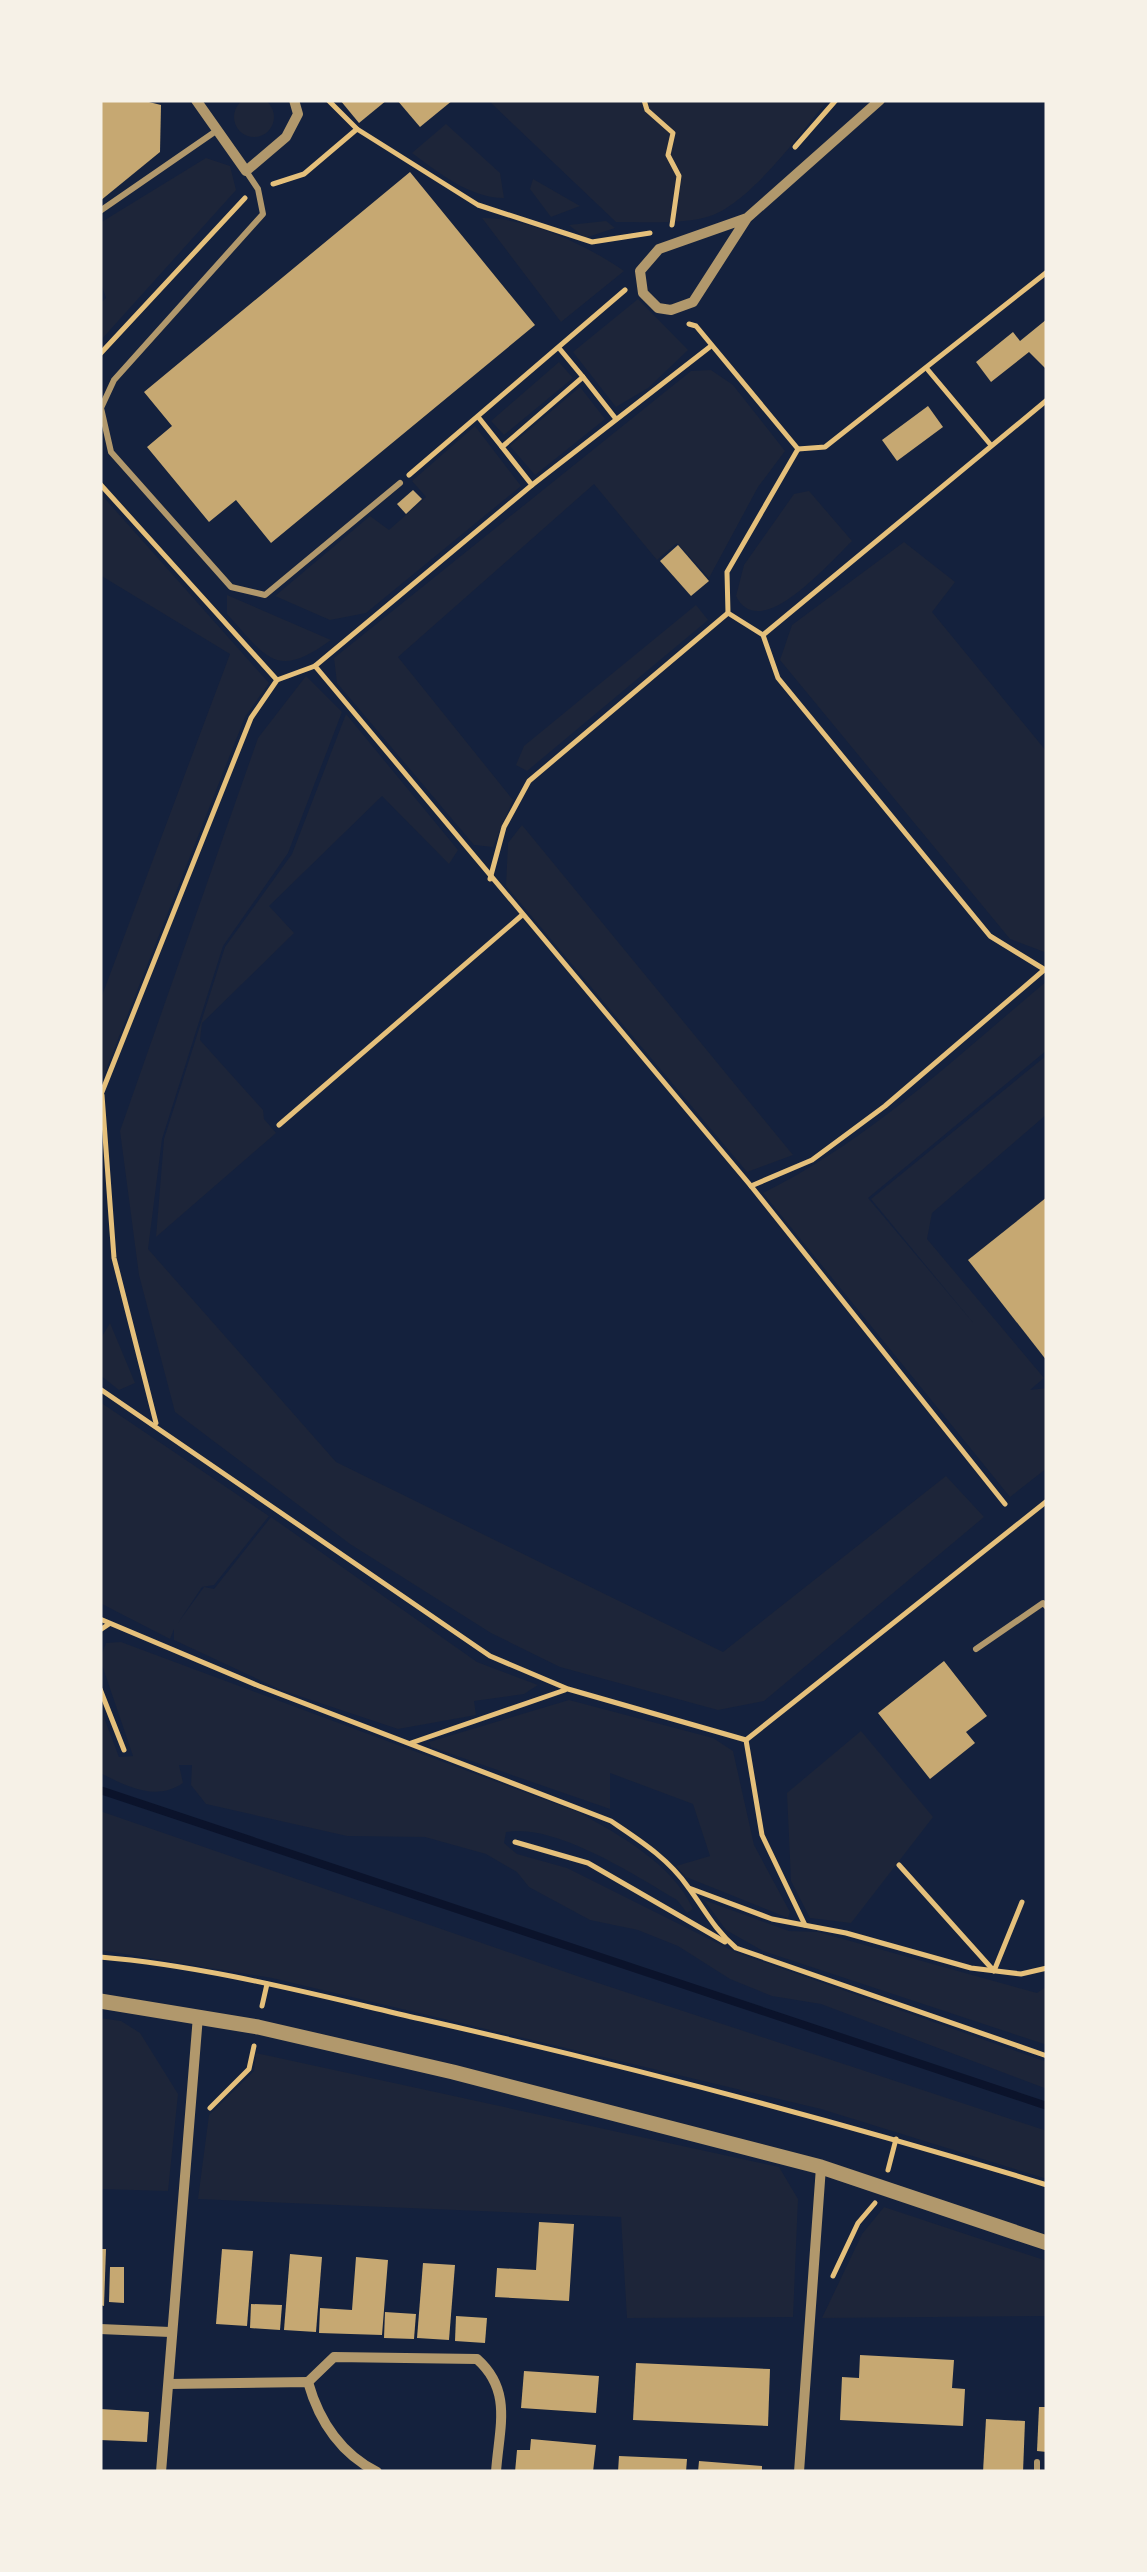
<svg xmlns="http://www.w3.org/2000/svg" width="1147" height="2572" font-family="Inter,sans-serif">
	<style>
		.green { fill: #1d2539 }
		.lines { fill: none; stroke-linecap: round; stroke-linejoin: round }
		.stream { stroke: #0b132b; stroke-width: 8 }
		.building { fill: #c6a872 }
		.path { stroke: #e5c07b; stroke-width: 5 }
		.service { stroke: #b1986c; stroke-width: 6 }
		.minor { stroke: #b1986c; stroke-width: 10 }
		.tertiary { stroke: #b1986c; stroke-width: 15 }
	</style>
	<rect width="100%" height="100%" fill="#14213d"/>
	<g class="green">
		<circle cx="254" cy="117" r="20"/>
		<path d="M493 100H828C800 134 762 186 725 209 697 227 648 221 616 222L491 103Z"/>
		<path d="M446 124 500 173 504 198C470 198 439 173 412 153Z"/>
		<path d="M206 158 230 166 236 190 100 341V304L106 298 100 280V223Z"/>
		<path d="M533 179 580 206 551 217 530 189Z"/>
		<path d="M482 218C527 217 587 245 624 271L561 322Z"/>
		<path d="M606 221 615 228 585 238 569 225Z"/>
		<path d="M638 299 688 350 648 388 616 407 573 352Z"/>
		<path d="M559 362 573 378 504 435 491 421Z"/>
		<path d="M711 370 733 385 785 451 758 487 709 578 677 543 657 560 594 484 398 657 513 800 493 847 474 845 337 683 334 658 691 371Z"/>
		<path d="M580 387 605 419 535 475 510 446Z"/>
		<path d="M475 426 521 486 366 613 330 620 275 596 370 516 389 530 426 497 412 481Z"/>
		<path d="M809 491 852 541C828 564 760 644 736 596L744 565 794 494Z"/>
		<path d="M100 493 269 683 245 717 100 1085V1001L230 654 100 575Z"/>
		<path d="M904 542 955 582 932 612 1047 752V953L1010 939 780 660 792 625Z"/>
		<path d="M227 595 331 640C276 680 267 658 227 614Z"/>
		<path d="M696 605 708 620 527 771 516 765 524 746Z"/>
		<path d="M306 676 342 712 288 853 223 946 162 1139 148 1249 336 1462 723 1652 946 1476 984 1517 764 1701 718 1710 560 1667 491 1633 350 1544 175 1412 139 1275 120 1131 258 738Z"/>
		<path d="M346 714 458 850 449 864 382 796 269 906 294 933 202 1023 200 1040 263 1110 264 1119 276 1133 156 1237 164 1139 225 947 292 854Z"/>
		<path d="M522 825 793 1155 747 1172 506 886 508 843Z"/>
		<path d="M1047 981V1050L868 1198 975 1325 871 1199 1047 1055V1114L932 1213 927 1239 1044 1378 1030 1390 1047 1388V1468L1010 1497 763 1193C870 1140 956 1057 1047 981Z"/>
		<path d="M110 1323 135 1383 119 1390 100 1375V1340Z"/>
		<path d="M100 1402 269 1516 214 1585 202 1587 178 1623 204 1587 214 1589 271 1517 477 1662 538 1685 524 1694 474 1701 476 1715 398 1729 281 1690 174 1640V1629L170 1639 100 1603Z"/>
		<path d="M121 1642 578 1812C618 1834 673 1864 693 1909L687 1913 677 1900C635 1875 555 1823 506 1832L504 1843 517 1854 567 1868 735 1952 1047 2062V2089L821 2004 772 1996 730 1979 678 1946 638 1930 590 1920 529 1887 517 1872 486 1854 425 1837 347 1836 206 1804 191 1785 192 1765H179L183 1783C155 1802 127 1786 100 1773V1707L119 1757 133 1756 100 1659 106 1643Z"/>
		<path d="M569 1700 713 1738 733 1751 754 1845 790 1912 788 1918 686 1877 676 1866 710 1856 693 1804 610 1773V1809L431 1747 429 1742Z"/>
		<path d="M861 1731 933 1817 851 1923 810 1918 791 1881 787 1793Z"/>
		<path d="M100 1811 580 1977 1047 2131V2179L821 2109 272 1978 100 1950Z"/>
		<path d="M704 1900 789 1931 818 1932 1037 1993 1047 1986V2045L763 1951 726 1930Z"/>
		<path d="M100 2018 121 2021 140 2033 178 2094 168 2191 100 2189Z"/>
		<path d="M256 2053 779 2167 798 2199 793 2317 627 2318 621 2217 198 2199 209 2115 254 2071Z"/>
		<path d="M884 2207 1047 2261V2316L822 2318 862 2234Z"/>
	</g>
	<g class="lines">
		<path class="stream" d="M100 1790 1047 2106"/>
	</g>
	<g class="building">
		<path d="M100 100H141L161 105 160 152 100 201Z"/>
		<path d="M340 100H387L359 123Z"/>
		<path d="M397 100H453L420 127Z"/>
		<path d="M410 172 535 325 271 543 236 500 209 522 147 447 172 426 144 392Z"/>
		<path d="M1047 319V370L1029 352 991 382 976 362 1013 332 1020 341Z"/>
		<path d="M928 406 943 427 897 461 882 440Z"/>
		<path d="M413 490 422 499 406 514 397 504Z"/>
		<path d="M678 545 709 581 691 596 660 561Z"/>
		<path d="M1047 1197V1361L968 1260Z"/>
		<path d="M944 1661 987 1716 966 1732 975 1743 930 1779 878 1713Z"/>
		<path d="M539 2222 574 2224 569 2301 495 2297 497 2268 536 2270Z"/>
		<path d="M100 2249H106L104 2306 100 2305Z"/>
		<path d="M222 2249 253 2251 247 2326 216 2324Z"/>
		<path d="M290 2254 322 2257 316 2332 284 2330Z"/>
		<path d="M356 2257 388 2260 382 2335 319 2333 320 2308 352 2310Z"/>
		<path d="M423 2263 455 2265 449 2340 417 2338Z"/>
		<path d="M110 2267H124V2303L109 2302Z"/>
		<path d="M251 2304 282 2305 280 2330 250 2328Z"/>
		<path d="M385 2312 416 2314 414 2339 384 2338Z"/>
		<path d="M456 2316 487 2318 485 2343 455 2341Z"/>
		<path d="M860 2355 954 2360 952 2388 965 2389 963 2426 840 2420 842 2377 859 2378Z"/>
		<path d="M636 2363 770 2369 768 2426 633 2420Z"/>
		<path d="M524 2371 599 2376 596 2413 521 2408Z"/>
		<path d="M1039 2407H1047V2452L1037 2451Z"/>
		<path d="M100 2409 149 2412 147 2442 100 2440Z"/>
		<path d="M986 2419 1025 2421 1023 2472H983Z"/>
		<path d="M531 2439 596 2445 593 2472H515L517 2450H530Z"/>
		<path d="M619 2456 687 2459 686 2472H618Z"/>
		<path d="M699 2461 762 2466V2472H698Z"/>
	</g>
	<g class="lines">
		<g class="path">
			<path d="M328 100 357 129"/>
			<path d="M644 100 647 110 673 133 668 155 679 176 672 225"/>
			<path d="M795 147 836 100"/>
			<path d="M273 184 304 174 357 129 478 205 592 242 650 233"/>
			<path d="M689 324 696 326 798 449"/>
			<path d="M559 348 583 377"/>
			<path d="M100 354 245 198"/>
			<path d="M928 370 990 444"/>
			<path d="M479 418 502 447"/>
			<path d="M798 449 727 572 728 613 763 635 778 678 990 936 1047 971"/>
			<path d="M798 449 825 447 1047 272"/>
			<path d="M409 475 625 290"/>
			<path d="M100 484 277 680"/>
			<path d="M532 485 502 447 583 377 616 419"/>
			<path d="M763 635 1047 400"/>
			<path d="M315 666 751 1186 1005 1504"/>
			<path d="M490 879 504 827 529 781 728 613"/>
			<path d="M102 1095 114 1258 156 1423"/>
			<path d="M100 1097 251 718 277 680 315 666 532 485 711 346"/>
			<path d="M279 1125 521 916"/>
			<path d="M751 1186 812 1160 885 1106 1044 970"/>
			<path d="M100 1389 490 1656 568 1689 746 1740 1047 1501"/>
			<path d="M100 1619 259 1686 611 1821C639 1840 668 1858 688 1887 705 1910 714 1929 736 1948L1047 2056"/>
			<path d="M100 1630 109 1624"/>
			<path d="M100 1689 124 1750"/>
			<path d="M746 1740 762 1835 805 1925"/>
			<path d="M411 1743 565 1690"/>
			<path d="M515 1842 588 1863 725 1942"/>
			<path d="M899 1865 994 1971 1022 1902"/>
			<path d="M689 1888 772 1919 846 1933 971 1968 1021 1974 1047 1968"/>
			<path d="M100 1957C208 1966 316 1995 421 2019 632 2067 841 2122 1047 2185"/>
			<path d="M262 2006 267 1984"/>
			<path d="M210 2108 249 2069 254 2046"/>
			<path d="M888 2170 896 2139"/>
			<path d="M833 2276 858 2223 875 2203"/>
		</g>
		<g class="service">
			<path d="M246 171 258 189 263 214 114 380 101 408 111 452 231 587 265 595 400 483"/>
			<path d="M100 211 216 131"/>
			<path d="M976 1649 1043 1603 1047 1607"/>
			<path d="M1037 2472V2462"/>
		</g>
		<g class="minor">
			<path d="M196 100 246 171 286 137 298 114 294 100"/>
			<path d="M747 218 659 249 640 271 643 293 658 308 671 310 693 302 747 218 880 100"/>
			<path d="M100 2329 170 2332"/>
			<path d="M308 2382 334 2357 477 2359C513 2391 499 2428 496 2472"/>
			<path d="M169 2384 308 2382C319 2421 340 2453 377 2472"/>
			<path d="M161 2472 198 2016"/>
			<path d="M799 2472 821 2167"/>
		</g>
		<path class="tertiary" d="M100 2001 258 2027 453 2072 821 2167 1047 2243"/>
	</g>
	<rect width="1147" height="2572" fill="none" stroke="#f6f1e7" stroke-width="205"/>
</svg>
